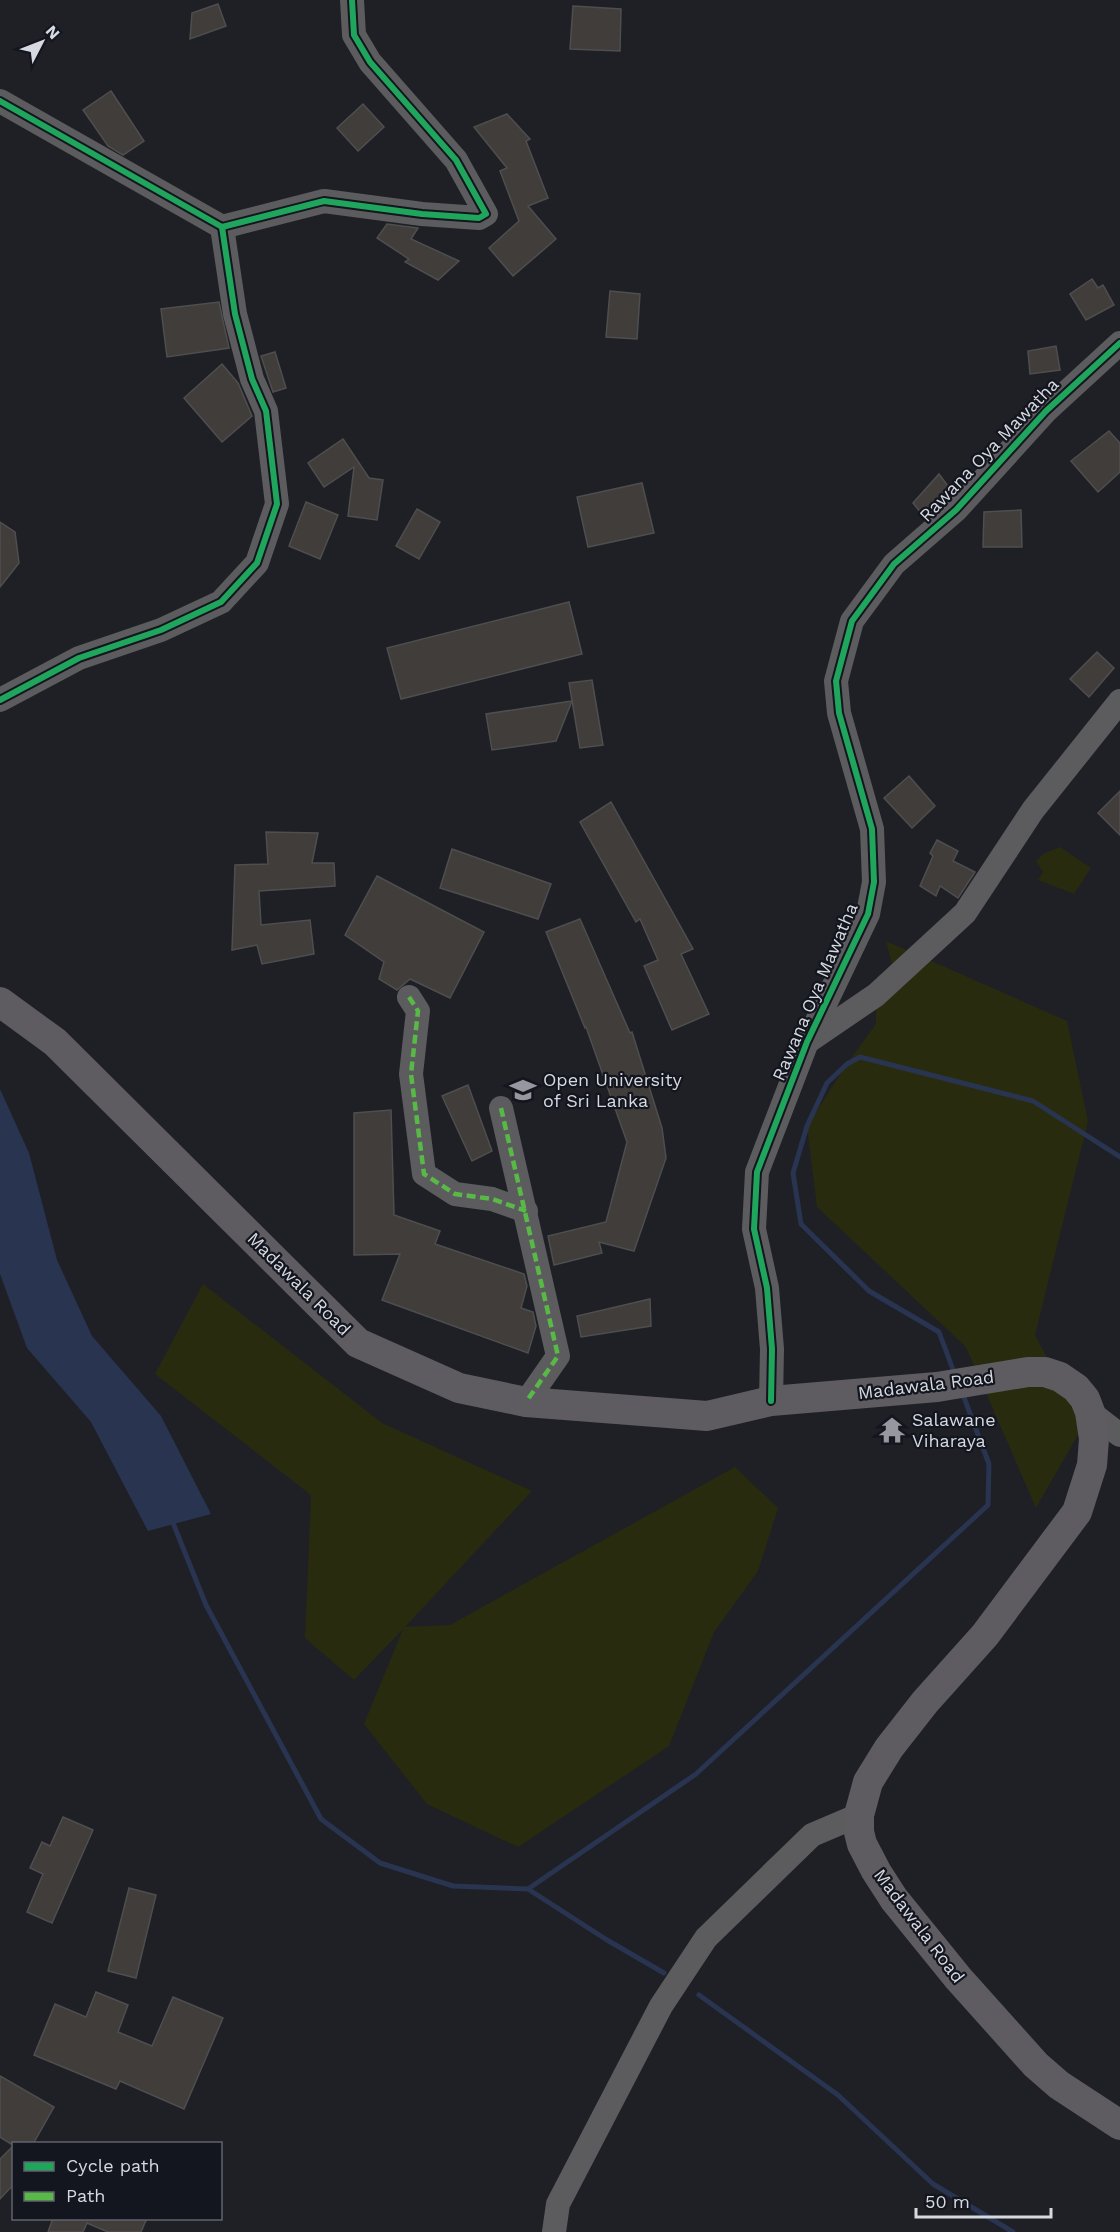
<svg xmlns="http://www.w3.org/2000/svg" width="1120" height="2232" font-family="'Work Sans',sans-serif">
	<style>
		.green { fill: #292b0e }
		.water { fill: #283450 }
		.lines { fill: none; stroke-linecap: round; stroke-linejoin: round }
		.stream { stroke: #283450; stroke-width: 5 }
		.building { fill: #403d3a; stroke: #4f4e4f; stroke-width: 1.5 }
		.minor { stroke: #5c5c5e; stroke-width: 24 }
		.major { stroke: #5e5c61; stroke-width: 30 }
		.quiet { stroke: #58b947; stroke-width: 4.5; stroke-dasharray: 9 4.5; stroke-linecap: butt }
		.cycleway-casing { stroke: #13151f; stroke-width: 10 }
		.cycleway { stroke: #20a55d; stroke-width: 6 }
		.labels { text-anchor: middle; stroke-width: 4.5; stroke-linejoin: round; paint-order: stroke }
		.street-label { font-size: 18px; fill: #d7d9e0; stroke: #13151f }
		.poi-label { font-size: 18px; fill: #d7d9e0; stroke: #13151f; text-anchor: start }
	</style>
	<rect width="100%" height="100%" fill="#1f2026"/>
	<g class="green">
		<path d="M1060 847 1091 868 1074 894 1038 880 1043 872 1036 861 1045 853Z"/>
		<path d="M886 941 1067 1021 1088 1121 1035 1335 1083 1426 1036 1508 966 1347 817 1207 807 1126 847 1064 876 1024V1011L894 971Z"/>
		<path d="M203 1284 382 1423 532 1491 405 1627 450 1625 735 1467 778 1508 758 1571 714 1632 669 1746 518 1847 427 1804 364 1724 403 1629 354 1680 305 1638 311 1495 155 1374Z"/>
	</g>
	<path class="water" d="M0 1089 29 1153 57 1260 92 1336 161 1416 211 1514 148 1531 91 1422 27 1348 0 1274Z"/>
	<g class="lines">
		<g class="stream">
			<path d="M955 1375 939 1332 869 1291 801 1224 793 1173 807 1126 827 1083 847 1064 860 1057 1033 1101 1120 1157"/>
			<path d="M171 1518 206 1605 321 1819 380 1863 453 1886 528 1889 696 1774 988 1505 989 1464 962 1392"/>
			<path d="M528 1889 607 1940 664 1973"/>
			<path d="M699 1995 838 2095 933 2184 1013 2232"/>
		</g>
	</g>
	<g class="building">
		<path d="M218 4 226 26 190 39 192 13Z"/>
		<path d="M573 6 621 9 620 51 570 49Z"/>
		<path d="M111 91 144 141 123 155 108 146 83 110Z"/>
		<path d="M363 104 384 127 358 151 337 128Z"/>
		<path d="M507 114 530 139 526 141 548 198 528 206 556 239 513 276 489 248 519 221 500 171 507 168 474 127Z"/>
		<path d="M387 224 418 228 411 239 459 261 438 280 405 262 409 259 377 238Z"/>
		<path d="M1092 279 1098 288 1103 285 1114 305 1086 320 1070 294Z"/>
		<path d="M610 291 640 294 637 339 606 337Z"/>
		<path d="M219 302 229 348 167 357 161 309Z"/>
		<path d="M1056 346 1060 370 1030 374 1028 351Z"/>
		<path d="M275 352 286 388 273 392 261 356Z"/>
		<path d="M222 364 238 383 252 416 222 442 184 398Z"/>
		<path d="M1109 431 1120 443V472L1098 492 1071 461Z"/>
		<path d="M343 439 369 478 383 480 377 520 348 516 354 467 324 487 308 463Z"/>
		<path d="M939 474 953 493 925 518 913 503Z"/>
		<path d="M642 483 654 533 588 547 577 497Z"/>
		<path d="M306 502 338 515 320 559 289 546Z"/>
		<path d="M417 509 440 522 419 559 396 546Z"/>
		<path d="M1021 510 1022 547H983L984 512Z"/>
		<path d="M0 522 15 532 19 563 0 587Z"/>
		<path d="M569 602 582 654 401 699 387 648Z"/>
		<path d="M1097 652 1114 668 1089 697 1070 679Z"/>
		<path d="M592 680 603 745 580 748 569 683Z"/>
		<path d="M572 701 556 741 492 750 486 714Z"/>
		<path d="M909 776 935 806 912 828 884 798Z"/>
		<path d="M1120 791V835L1098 813Z"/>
		<path d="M611 802 693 949 681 954 709 1014 672 1030 644 966 658 960 640 919 636 922 580 822Z"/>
		<path d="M266 832 318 833 312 863H334L335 886 259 891 261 925 310 920 314 954 262 964 257 945 232 950 235 865 268 864Z"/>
		<path d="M937 840 958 851 953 861 975 872 958 898 940 886 936 896 920 886 933 856 930 853Z"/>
		<path d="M452 849 551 884 538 919 440 888Z"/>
		<path d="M377 876 484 932 450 998 410 979 397 990 379 979 384 962 345 935Z"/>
		<path d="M580 919 630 1033 632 1032 662 1128 666 1158 634 1251 599 1242 602 1253 554 1265 548 1236 606 1222 627 1142 586 1027 585 1028 546 932Z"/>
		<path d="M468 1085 492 1151 472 1161 442 1096Z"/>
		<path d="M391 1110 394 1215 440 1231 435 1244 524 1274 527 1286 521 1308 533 1312 536 1326 528 1353 382 1300 400 1254 354 1255V1113Z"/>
		<path d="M650 1299 651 1326 581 1337 577 1316Z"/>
		<path d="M63 1817 93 1830 52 1923 27 1912 43 1874 30 1868 42 1842 50 1846Z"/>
		<path d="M129 1888 156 1895 136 1978 108 1971Z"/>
		<path d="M96 1992 128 2005 118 2032 152 2046 173 1997 223 2018 184 2109 120 2081 116 2089 34 2055 55 2004 86 2017Z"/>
		<path d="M0 2076 54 2107 33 2144H11L0 2137Z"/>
		<path d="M14 2145V2184L0 2199V2159Z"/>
		<path d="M53 2218H147L141 2232H108L87 2223 83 2232H48Z"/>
	</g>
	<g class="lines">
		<g class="minor">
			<path d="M0 101 222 227 324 201 422 214 479 218 486 214 456 160 370 62 354 35 352 0"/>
			<path d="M0 700 79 658 161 630 221 602 257 563 277 504 266 411 252 379 235 314 222 227"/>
			<path d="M409 997 418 1011 411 1074 424 1174 455 1194 492 1199 526 1211"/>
			<path d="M807 1042 876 995 965 913 1033 810 1120 701"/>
			<path d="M501 1108 558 1356 526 1402"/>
			<path d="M771 1401 772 1349 767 1288 754 1229 757 1172 807 1042 868 914 874 882 872 829 839 713 836 681 852 621 894 564 956 510 1046 411 1120 343"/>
			<path d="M1090 1412 1120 1435"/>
			<path d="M554 2232 558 2204 661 2006 706 1938 812 1835 859 1815"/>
		</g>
		<path class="major" d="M0 1002 55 1042 358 1343 459 1388 526 1402 707 1416 771 1401 937 1387 1028 1372H1045L1060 1377 1076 1388 1085 1399 1090 1412 1094 1439 1092 1465 1077 1512 985 1635 925 1702 889 1748 868 1782 859 1815V1832L862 1844 876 1871 894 1899 958 1978 1036 2065 1059 2085 1120 2125"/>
		<g class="quiet">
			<path d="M409 997 418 1011 411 1074 424 1174 455 1194 492 1199 526 1211"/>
			<path d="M501 1108 558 1356 526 1402"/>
		</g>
		<g class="cycleway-casing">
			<g id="cycleway">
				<path d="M0 101 222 227 324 201 422 214 479 218 486 214 456 160 370 62 354 35 352 0"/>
				<path d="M0 700 79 658 161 630 221 602 257 563 277 504 266 411 252 379 235 314 222 227"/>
				<path d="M771 1401 772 1349 767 1288 754 1229 757 1172 807 1042 868 914 874 882 872 829 839 713 836 681 852 621 894 564 956 510 1046 411 1120 343"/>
			</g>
		</g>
		<use href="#cycleway" class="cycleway"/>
	</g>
	<defs>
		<g id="university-bare" transform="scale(2.07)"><path d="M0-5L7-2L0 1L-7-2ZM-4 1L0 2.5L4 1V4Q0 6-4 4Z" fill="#97989f" stroke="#13151f" stroke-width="2.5" paint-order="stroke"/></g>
		<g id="temple-bare" transform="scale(2.07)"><path d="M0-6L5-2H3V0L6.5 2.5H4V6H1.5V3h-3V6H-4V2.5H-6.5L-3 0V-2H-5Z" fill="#97989f" stroke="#13151f" stroke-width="2.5" paint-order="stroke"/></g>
	</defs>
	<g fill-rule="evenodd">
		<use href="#university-bare" x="523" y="1090"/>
		<use href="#temple-bare" x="892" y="1430"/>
	</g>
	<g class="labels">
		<g class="street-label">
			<text transform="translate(989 450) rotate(-46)" y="6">Rawana Oya Mawatha</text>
			<text transform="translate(815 992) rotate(-67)" y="6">Rawana Oya Mawatha</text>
			<text transform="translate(299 1284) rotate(45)" y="6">Madawala Road</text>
			<text transform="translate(926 1385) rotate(-7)" y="6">Madawala Road</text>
			<text transform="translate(919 1926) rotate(53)" y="6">Madawala Road</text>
		</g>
		<g class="poi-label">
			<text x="543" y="1086">Open University<tspan x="543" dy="21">of Sri Lanka</tspan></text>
			<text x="912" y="1426">Salawane<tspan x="912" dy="21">Viharaya</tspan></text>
		</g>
	</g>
	<rect x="12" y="2142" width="210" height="78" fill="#13151f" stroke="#61636c" stroke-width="1.5"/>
	<rect x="24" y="2162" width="30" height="9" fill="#20a55d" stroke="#61636c" stroke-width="1.5"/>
	<text x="66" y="2172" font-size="18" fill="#d7d9e0">Cycle path</text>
	<rect x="24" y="2192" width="30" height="9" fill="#58b947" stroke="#61636c" stroke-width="1.5"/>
	<text x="66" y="2202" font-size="18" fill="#d7d9e0">Path</text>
	<g transform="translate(42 42) rotate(48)" stroke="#13151f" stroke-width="4.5" paint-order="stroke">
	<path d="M0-4.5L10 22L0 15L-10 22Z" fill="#d7d9e0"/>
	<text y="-9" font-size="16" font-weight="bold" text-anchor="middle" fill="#d7d9e0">N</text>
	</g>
	<path d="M916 2208v9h135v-9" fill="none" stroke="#d7d9e0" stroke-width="3"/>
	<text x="925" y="2208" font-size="18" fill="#d7d9e0" stroke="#13151f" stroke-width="4.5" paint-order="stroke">50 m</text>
</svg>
